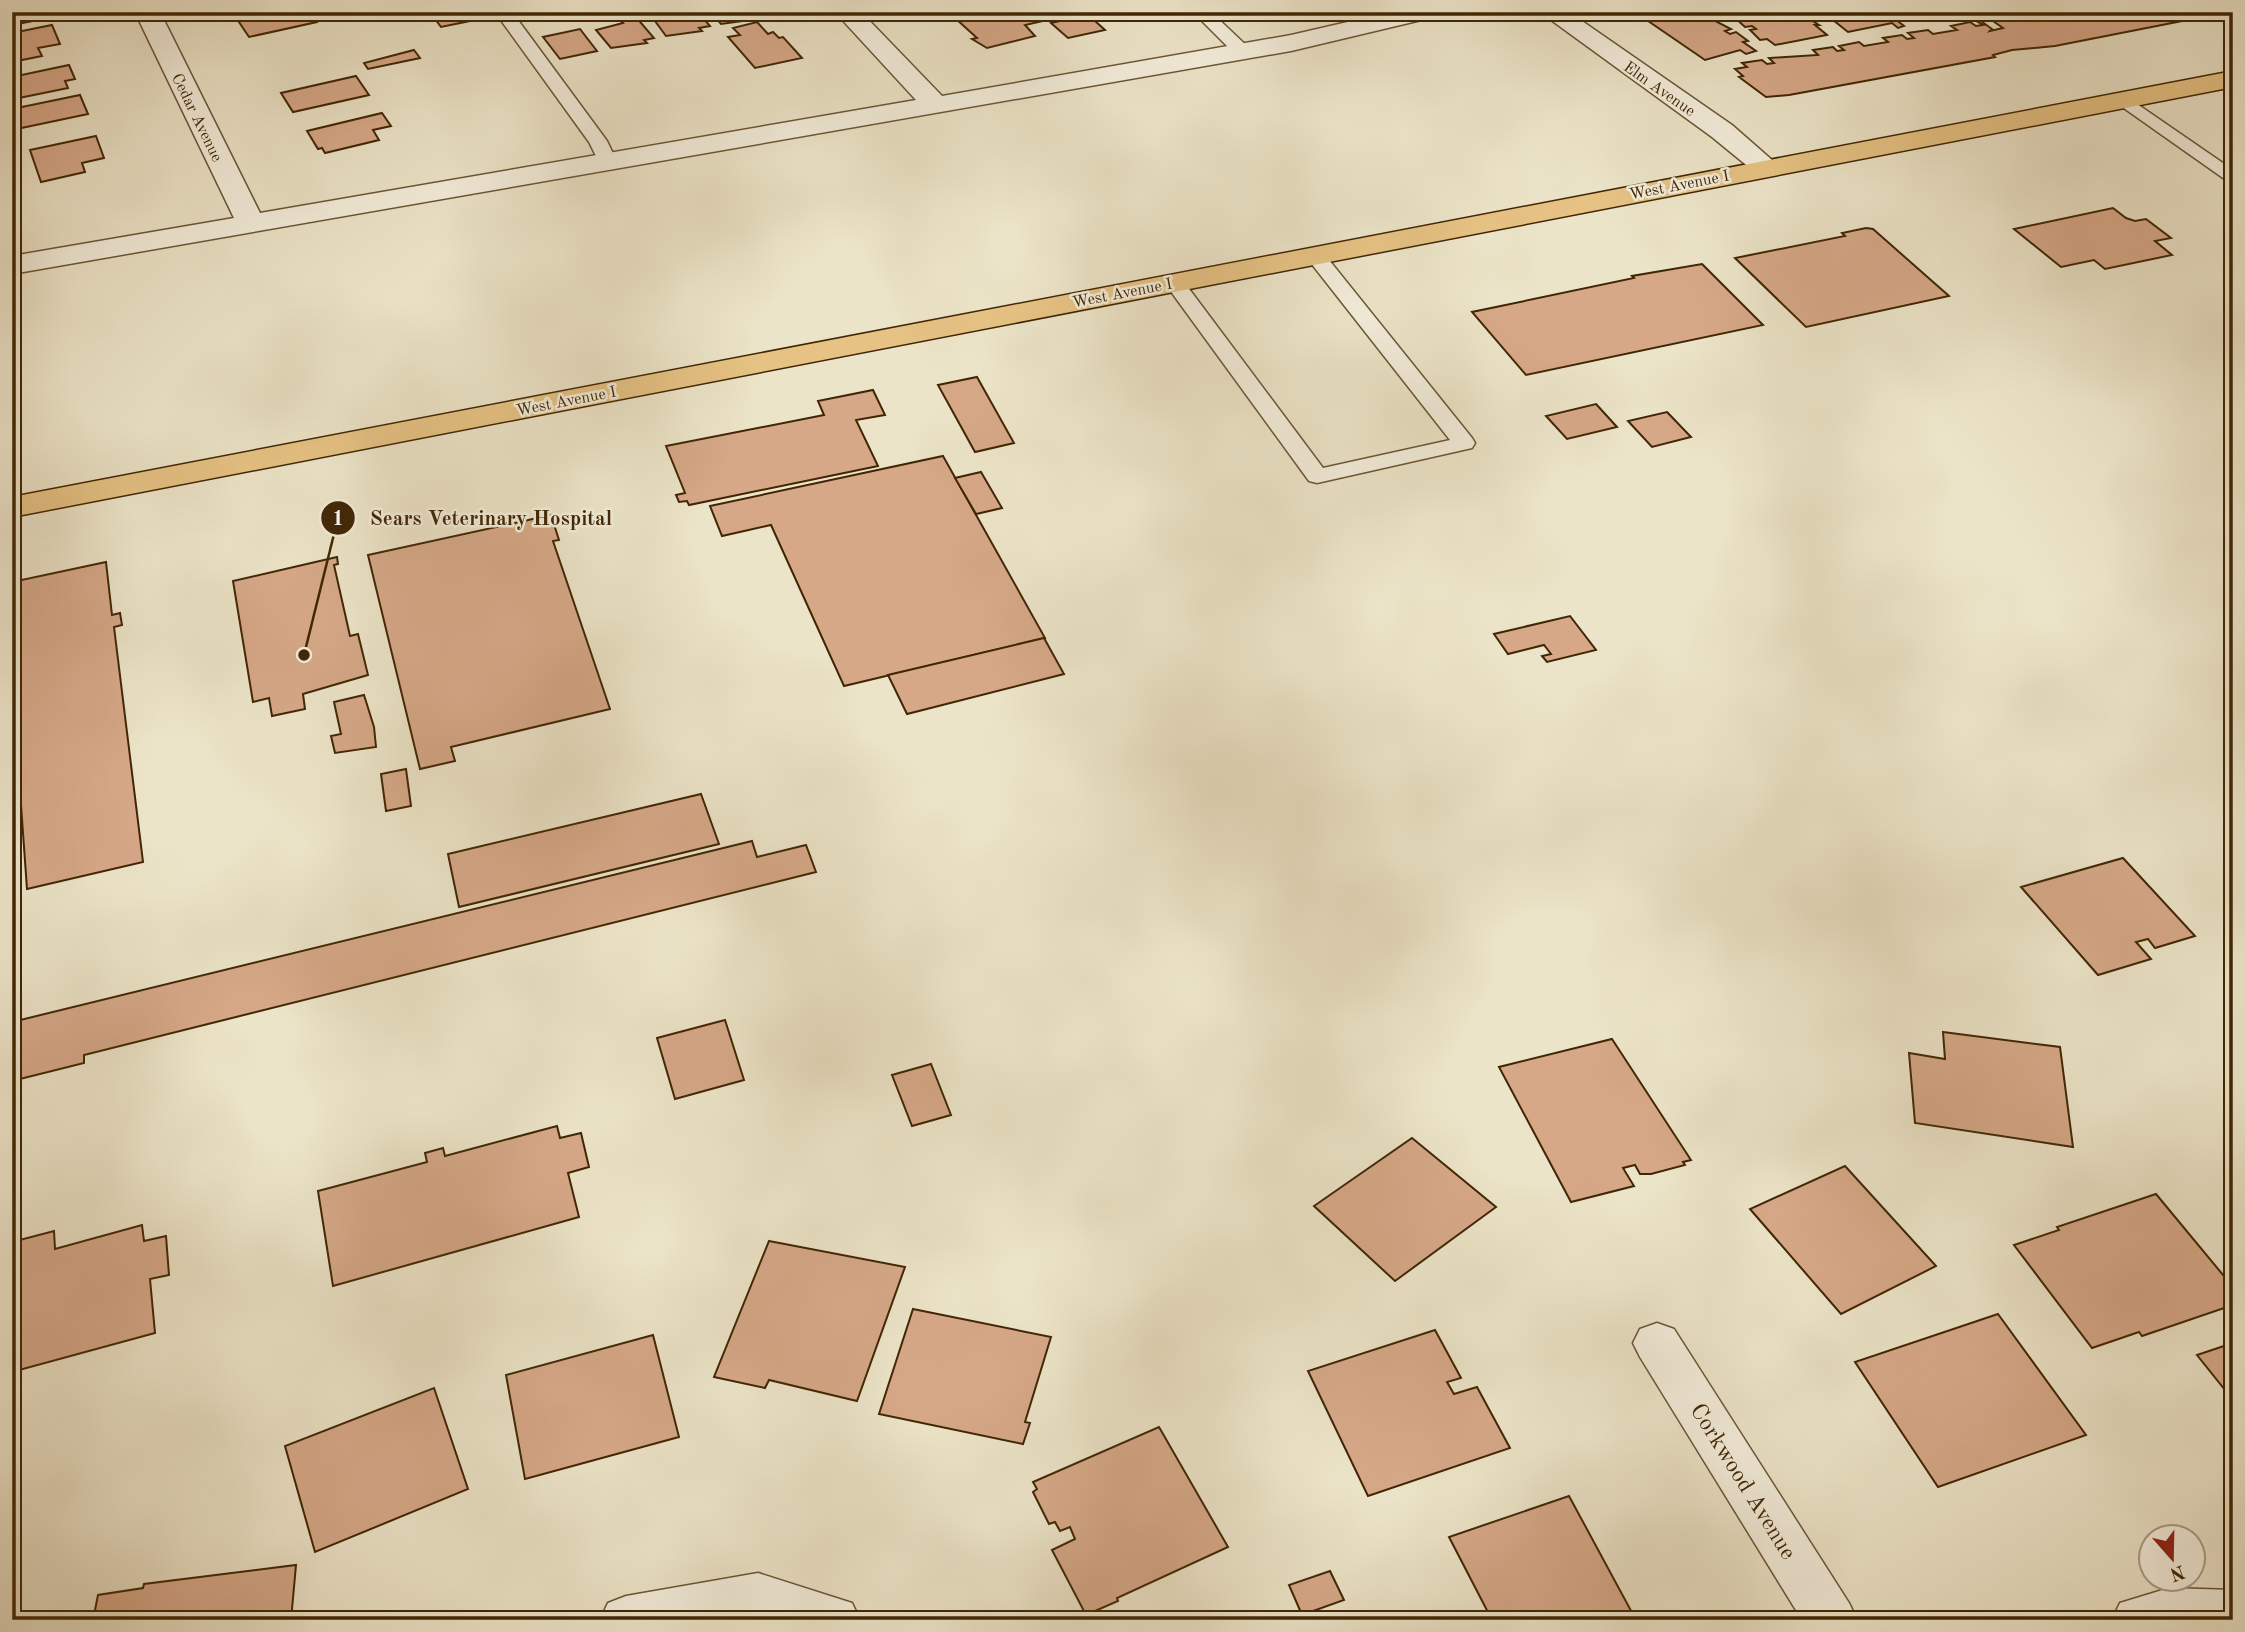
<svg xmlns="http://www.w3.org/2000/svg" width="2245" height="1632" font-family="'Old Standard TT',serif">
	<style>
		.building { fill: #d6a888; stroke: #402604; stroke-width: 2 }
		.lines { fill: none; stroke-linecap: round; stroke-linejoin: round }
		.service-casing { stroke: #6b5635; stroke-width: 3 }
		.minor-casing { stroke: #6b5635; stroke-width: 3 }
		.primary-casing { stroke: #402604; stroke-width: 3 }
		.service { fill: #f3eddb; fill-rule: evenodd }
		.minor { fill: #f3eddb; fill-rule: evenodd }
		.primary { fill: #e6c284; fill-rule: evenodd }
		.labels { text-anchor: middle; stroke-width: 5; stroke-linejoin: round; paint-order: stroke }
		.far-street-label { font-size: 16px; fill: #402604; stroke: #f3eddb }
		.near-street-label { font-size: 23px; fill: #402604; stroke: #f3eddb }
		.leader { fill: none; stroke: #402604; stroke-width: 2.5 }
		.callout-dot { fill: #402604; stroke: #f3eddb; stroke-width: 2.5 }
		.mark-label { font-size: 21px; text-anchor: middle; font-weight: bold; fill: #fff }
		.callout-label { font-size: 21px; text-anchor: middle; font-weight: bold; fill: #402604; stroke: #f3eddb; stroke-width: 5; stroke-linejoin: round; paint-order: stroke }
	</style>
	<rect width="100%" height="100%" fill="#ece4c8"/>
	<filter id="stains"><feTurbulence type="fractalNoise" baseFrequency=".00286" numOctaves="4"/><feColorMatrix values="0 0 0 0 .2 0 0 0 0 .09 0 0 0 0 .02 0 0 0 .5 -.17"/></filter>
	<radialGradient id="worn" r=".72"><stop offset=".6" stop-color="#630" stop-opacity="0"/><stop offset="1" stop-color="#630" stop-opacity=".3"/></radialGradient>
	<g class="building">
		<path d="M12 12H40L35 13 38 20 12 25Z"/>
		<path d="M250 12H311L317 22 249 37 235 16Z"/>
		<path d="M430 12H481L485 18 441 27Z"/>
		<path d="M674 12H698L710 26 699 28 702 31 666 36 652 17Z"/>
		<path d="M711 12H763L764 14 754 16 757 19 721 24Z"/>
		<path d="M979 12H1033L1043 21 1025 25 1035 36 987 48 972 39 977 38 955 18Z"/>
		<path d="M1635 12H1698L1731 29 1725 31 1730 34 1736 32 1748 41 1743 42 1756 51 1746 54 1740 50 1705 60Z"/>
		<path d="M1736 12H1799L1819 25H1815L1827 35 1775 45 1767 39 1760 40 1750 30 1756 29 1752 26 1745 27 1734 17 1741 16Z"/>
		<path d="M1823 12H1895L1898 15 1891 16 1904 26 1898 28 1892 23 1848 32Z"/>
		<path d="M2031 12H2228L2055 46 2012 50 1993 55 1995 57 1789 95 1766 97 1739 77 1743 76 1735 69 1747 67 1742 63 1762 60 1767 64 1774 63 1769 58 1818 55 1813 50 1833 47 1837 51 1844 50 1839 46 1859 42 1864 46 1888 42 1883 38 1902 35 1907 39 1914 38 1908 33 1928 30 1933 34 1957 30 1951 26 1970 22 1976 26 1983 25 1978 22 1981 21 1992 29 1990 31 2003 28 1990 19 2010 20 2005 16 2024 13 2029 17 2035 16Z"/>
		<path d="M1087 15 1096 18 1098 20 1095 21 1105 30 1068 38 1051 23Z"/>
		<path d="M635 16 654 38 644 40 647 43 611 48 596 30 623 23 620 20Z"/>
		<path d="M757 22 768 34 773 32 779 38 783 37 802 58 755 68 728 37 740 35 733 28Z"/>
		<path d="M52 25 60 44 38 48 42 56 12 62V33Z"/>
		<path d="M580 29 597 51 560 59 543 37Z"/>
		<path d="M414 50 420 58 368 69 364 63Z"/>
		<path d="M69 65 75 79 65 81 68 88 14 99 12 77Z"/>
		<path d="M356 76 369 95 293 112 281 93Z"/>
		<path d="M80 95 88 114 12 130V109Z"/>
		<path d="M382 113 391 126 373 130 379 140 325 153 322 148 318 149 307 131Z"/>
		<path d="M96 136 104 158 82 163 85 172 41 182 30 150Z"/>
		<path d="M2113 208 2126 218 2135 221 2146 219 2171 238 2155 241 2172 255 2105 269 2094 260 2061 267 2014 229Z"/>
		<path d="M1866 228 1873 229 1949 296 1806 327 1735 258 1845 236 1842 233Z"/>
		<path d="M1702 264 1763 325 1526 375 1472 312 1634 278 1632 276Z"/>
		<path d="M977 377 1014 443 975 452 938 385Z"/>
		<path d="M873 390 885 415 856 420 878 466 689 505 687 501 679 502 676 495 685 493 666 446 824 415 818 401Z"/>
		<path d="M1596 404 1617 427 1567 439 1546 416Z"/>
		<path d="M1667 412 1691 437 1652 447 1628 421Z"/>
		<path d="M943 456 1045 638 844 686 771 525 722 536 710 506Z"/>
		<path d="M981 472 1002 508 976 514 955 478Z"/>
		<path d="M551 515 559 540 553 541 610 709 451 747 455 761 420 769 368 555Z"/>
		<path d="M337 557 338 564 334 565 350 636 358 634 368 675 303 694 305 709 272 716 269 698 253 702 233 581Z"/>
		<path d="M106 562 112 615 120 613 122 625 114 627 143 862 27 889 12 679V582Z"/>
		<path d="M1570 616 1596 650 1547 662 1542 656 1551 654 1544 645 1508 654 1494 634Z"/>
		<path d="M1044 638 1064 674 907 714 888 675Z"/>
		<path d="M364 695 374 727 376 747 335 753 331 736 341 734 334 702Z"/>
		<path d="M406 769 411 806 386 811 381 774Z"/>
		<path d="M701 794 719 844 459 907 448 854Z"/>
		<path d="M752 841 757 857 806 845 816 872 84 1055V1063L12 1081V1022Z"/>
		<path d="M2123 858 2195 936 2155 948 2148 939 2136 942 2151 959 2098 975 2021 887Z"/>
		<path d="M725 1020 744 1080 675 1099 657 1038Z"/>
		<path d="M1943 1032 2060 1047 2073 1147 1915 1123 1909 1053 1945 1059Z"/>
		<path d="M1612 1039 1691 1160 1683 1162 1685 1165 1651 1174H1640L1635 1165 1623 1168 1634 1186 1571 1202 1499 1067Z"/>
		<path d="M931 1064 951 1115 912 1126 892 1075Z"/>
		<path d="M557 1126 560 1138 581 1133 589 1167 568 1173 579 1217 333 1286 318 1191 427 1162 425 1153 443 1148 445 1156Z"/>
		<path d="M1412 1138 1496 1207 1395 1281 1314 1206Z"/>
		<path d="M1845 1166 1936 1266 1841 1314 1750 1209Z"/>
		<path d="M2156 1194 2233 1287V1308L2227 1307 2142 1336 2139 1332 2092 1348 2014 1245 2059 1230 2057 1227Z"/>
		<path d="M142 1225 144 1241 166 1236 169 1275 150 1279 155 1333 12 1372V1242L54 1231 55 1249Z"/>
		<path d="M769 1241 905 1267 857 1401 769 1380 765 1388 714 1377Z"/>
		<path d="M913 1309 1051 1337 1025 1422 1030 1423 1023 1444 879 1414Z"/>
		<path d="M1998 1314 2086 1435 1938 1487 1855 1362Z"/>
		<path d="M1435 1330 1461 1378 1447 1382 1454 1394 1477 1387 1510 1448 1368 1496 1308 1371Z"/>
		<path d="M653 1335 679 1437 525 1479 506 1375Z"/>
		<path d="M2233 1343V1400L2197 1355Z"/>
		<path d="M434 1388 468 1489 315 1552 285 1446Z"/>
		<path d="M1159 1427 1228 1547 1117 1598 1118 1601 1086 1615 1052 1550 1075 1539 1070 1527 1060 1531 1055 1522 1049 1524 1033 1492 1037 1489 1033 1482Z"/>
		<path d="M1569 1496 1636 1620H1492L1449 1537Z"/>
		<path d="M296 1565 291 1620H93L98 1595 143 1588 144 1584Z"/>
		<path d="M1330 1571 1344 1600 1302 1615 1289 1585Z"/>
	</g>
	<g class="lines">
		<g class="service-casing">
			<g id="service">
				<path d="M495 12H512L607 141 617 162 615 166H601L589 142Z"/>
				<path d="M1193 12H1211L1248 47 1251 51 1248 55H1236Z"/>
				<path d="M2124 95 2233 170V185L2118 104 2115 100Z"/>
				<path d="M1314 248 1321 250 1472 438 1475 443 1472 448 1317 483 1309 481 1164 282 1167 278H1181L1323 468 1450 440 1307 258 1304 254Z"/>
			</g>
		</g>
		<g class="minor-casing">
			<g id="minor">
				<path d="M135 12H160L260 213 916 100 835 12H861L942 96 1291 35 1391 12H1437L1434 17 1291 51 12 274V256L234 218Z"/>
				<path d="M1540 12H1569L1732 125 1780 167 1776 173H1756L1712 137Z"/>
				<path d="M1657 1323 1674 1329 1849 1603 1857 1620H1802L1640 1357 1633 1343 1640 1329Z"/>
				<path d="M758 1573 852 1603 860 1620H600L608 1603 626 1596Z"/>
				<path d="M2169 1588 2233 1590V1620H2112L2120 1603Z"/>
			</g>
		</g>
		<g class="primary-casing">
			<path id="primary" d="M2233 71V87L12 517V497Z"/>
		</g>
		<use href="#service" class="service"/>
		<use href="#minor" class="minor"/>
		<use href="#primary" class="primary"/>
	</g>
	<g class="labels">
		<g class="far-street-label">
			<text transform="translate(1660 88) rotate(35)" y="6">Elm Avenue</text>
			<text transform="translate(198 117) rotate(64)" y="6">Cedar Avenue</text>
			<text transform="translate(1679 184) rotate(-11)" y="6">West Avenue I</text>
			<text transform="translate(1122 292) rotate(-11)" y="6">West Avenue I</text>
			<text transform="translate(566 400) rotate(-11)" y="6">West Avenue I</text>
		</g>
		<g class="near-street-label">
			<text transform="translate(1744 1481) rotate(58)" y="8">Corkwood Avenue</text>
		</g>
	</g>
	<path class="leader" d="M304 655L338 518"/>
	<g class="callout-dot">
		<circle cx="304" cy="655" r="7"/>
		<circle cx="338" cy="518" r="18"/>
	</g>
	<g class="mark-label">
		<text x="338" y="525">1</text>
	</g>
	<g class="callout-label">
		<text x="491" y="525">Sears Veterinary Hospital</text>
	</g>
	<rect width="2245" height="1632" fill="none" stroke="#ece4c8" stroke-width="42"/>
	<rect x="14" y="14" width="2217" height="1604" fill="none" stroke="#402604" stroke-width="3.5"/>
	<rect x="21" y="21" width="2203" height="1590" fill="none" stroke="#402604" stroke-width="2"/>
	<g transform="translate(2172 1558) rotate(160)"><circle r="33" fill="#f3eddb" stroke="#ab9d85" stroke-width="2"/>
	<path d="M0-5L12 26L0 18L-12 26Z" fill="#8f2418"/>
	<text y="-10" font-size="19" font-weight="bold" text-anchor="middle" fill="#402604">N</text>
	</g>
	<rect width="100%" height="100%" filter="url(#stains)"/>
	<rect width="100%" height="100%" fill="url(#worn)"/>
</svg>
